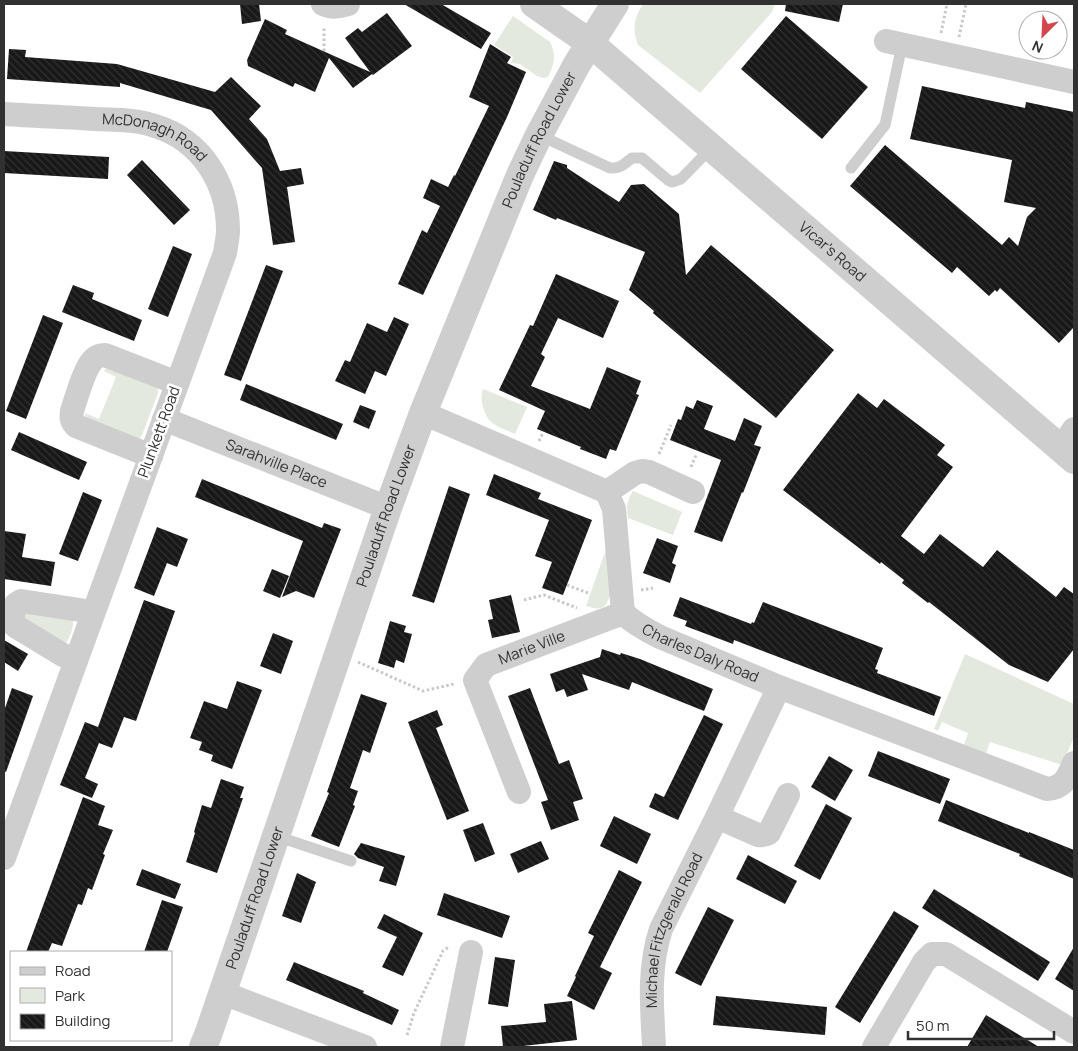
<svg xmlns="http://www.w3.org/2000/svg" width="1078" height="1051" font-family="Manrope,sans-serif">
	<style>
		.green { fill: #e3e9de }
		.building { fill: url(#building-back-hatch) }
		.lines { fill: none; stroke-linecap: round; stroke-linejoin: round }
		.path { stroke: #c8c8c8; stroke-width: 3; stroke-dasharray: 2.5 2.5; stroke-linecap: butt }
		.service { stroke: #cecece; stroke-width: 11 }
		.minor { stroke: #cecece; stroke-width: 24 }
		.tertiary { stroke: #cecece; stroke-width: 28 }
		.labels { text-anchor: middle; stroke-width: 5; stroke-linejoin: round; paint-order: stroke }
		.street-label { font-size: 15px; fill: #313131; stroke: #fff }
	</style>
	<defs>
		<pattern id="building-back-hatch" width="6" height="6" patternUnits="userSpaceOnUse" patternTransform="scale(1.25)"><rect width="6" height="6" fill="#181818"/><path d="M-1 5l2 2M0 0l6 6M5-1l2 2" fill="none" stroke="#313131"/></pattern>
	</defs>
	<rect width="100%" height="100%" fill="#fff"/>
	<g class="green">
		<path d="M643 4H775L772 12 700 93 638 45C632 29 634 18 643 4Z"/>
		<path d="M513 16 550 42C557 56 554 64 548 77L544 78 537 76 520 64 511 63 513 57 494 45Z"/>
		<path d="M107 367 157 385 158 393 142 435 140 438 136 439 86 418 85 413 99 419 116 377 104 371Z"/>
		<path d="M483 389 527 407 515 434C502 428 488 425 484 410 481 402 481 397 483 389Z"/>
		<path d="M633 491 682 512 673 535 628 518C626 507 627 500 633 491Z"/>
		<path d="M609 541 610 595C606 609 600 611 586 606Z"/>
		<path d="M21 612 73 619C74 627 70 639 64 645L26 629Z"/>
		<path d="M965 654 1074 704V737L1062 765 990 742 986 753 965 747 964 745 968 733 942 722 938 731 934 729Z"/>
	</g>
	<g class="building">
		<path d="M240 4H259L261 21 242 24Z"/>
		<path d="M404 4H441L491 33 481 49Z"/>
		<path d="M786 4H843L839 22 785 11Z"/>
		<path d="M387 13 412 46 373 75 372 74 353 88 329 58 315 92 295 83 293 87 248 66 247 60 265 19 287 30 285 34 370 72 345 38 358 28 362 32Z"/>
		<path d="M786 16 868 87 822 139 741 69Z"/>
		<path d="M490 44 511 57 507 63 526 72 507 117 423 295 398 284 422 230 427 233 440 206 423 198 431 179 448 187 454 175 455 176 489 106 469 97Z"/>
		<path d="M9 49 26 50 25 57 117 64 215 92 231 77 261 106 249 119 267 139 280 171 301 168 304 184 287 187 295 242 273 245 262 168 211 110 120 83V87L7 79Z"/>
		<path d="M922 86 1025 108 1026 102 1074 112V327L1059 343 1000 288 997 292 995 290 989 296 957 267 952 273 850 186 885 145 1002 245 1009 237 1018 246 1027 217 1036 208 1004 202 1012 160 910 139Z"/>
		<path d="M4 151 109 157 108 179 4 173Z"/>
		<path d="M142 160 190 210 174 225 127 175Z"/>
		<path d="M554 161 567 165V168L619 202 631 185 644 184 679 214 686 275 711 245 834 350 776 418 653 313 654 311 629 290 645 252 557 218 556 220 533 210Z"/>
		<path d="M173 246 192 254 168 317 148 309Z"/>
		<path d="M266 265 283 271 241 381 224 375Z"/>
		<path d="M556 274 619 301 603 338 558 318 541 354 545 357 531 386 590 409 607 367 641 381 636 394 639 395 616 451 610 449 606 459 580 449 581 447 537 429 545 411 499 390 530 325 533 326Z"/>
		<path d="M73 285 94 293 92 299 142 320 134 341 62 312Z"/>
		<path d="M43 315 63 323 26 419 6 411Z"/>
		<path d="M394 317 409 324 386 376 375 371 365 394 335 381 345 360 350 362 367 323 387 332Z"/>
		<path d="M246 384 343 424 336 440 240 400Z"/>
		<path d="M858 393 877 408 884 399 945 445 937 455 953 467 901 536 924 554 940 534 983 567 997 550 1056 597 1064 587 1074 594V649L1048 682 1009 665 929 602 928 603 902 583 904 580 881 562 880 564 783 490Z"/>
		<path d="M697 400 713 406 704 429 735 441 744 418 762 426 754 445 761 447 743 493 742 492 722 542 694 532 721 460 670 440 678 419 681 420 686 406 693 409Z"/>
		<path d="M360 405 376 411 369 429 353 422Z"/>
		<path d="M19 432 87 462 79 480 11 450Z"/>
		<path d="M494 474 541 493 538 499 592 520 563 595 542 588 552 562 535 556 549 520 486 495Z"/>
		<path d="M202 479 322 528 324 523 341 529 314 598 296 591 282 597 303 541 195 497Z"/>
		<path d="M449 486 470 494 434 603 412 596Z"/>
		<path d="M83 492 102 500 78 561 59 554Z"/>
		<path d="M157 527 188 539 177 567 167 563 154 596 134 588Z"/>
		<path d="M4 531 26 534 22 557 55 562 51 586 4 579Z"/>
		<path d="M657 538 678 546 672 563 676 565 670 583 643 573Z"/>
		<path d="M272 569 289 576 280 598 263 591Z"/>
		<path d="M511 595 520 632 492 638 488 620 493 619 489 600Z"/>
		<path d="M680 597 751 624 752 622 754 623 763 602 883 648 875 669 878 670 877 673 941 697 934 716 734 640 733 644 685 626 687 621 673 616Z"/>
		<path d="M144 600 175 611 136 721 124 717 112 748 99 743 85 778 98 784 92 798 60 785 85 722 98 727Z"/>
		<path d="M390 621 406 626 404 632 412 634 404 663 396 660 394 668 378 663Z"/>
		<path d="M273 633 293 641 281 674 260 666Z"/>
		<path d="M4 640 28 654 18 671 4 662Z"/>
		<path d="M602 649 620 655 621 653 640 659 713 689 704 711 632 682 629 690 582 674 588 690 567 697 564 689 556 692 550 674 600 657Z"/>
		<path d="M237 681 262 690 232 769 211 761 213 755 199 750 202 742 190 738 204 701 227 709Z"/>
		<path d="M12 688 33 696 6 772 4 771V711Z"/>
		<path d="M530 688 559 764 569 760 583 799 573 802 579 820 551 830 541 802 548 800 508 696Z"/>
		<path d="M361 694 387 703 370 753 363 750 350 788 358 791 353 805 355 806 339 847 311 836 329 793 327 792Z"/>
		<path d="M437 710 443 725 436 728 469 811 447 820 408 722Z"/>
		<path d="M704 715 723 724 678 820 649 807 655 793 664 797Z"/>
		<path d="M878 751 950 779 940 804 868 776Z"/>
		<path d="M829 756 853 770 835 801 811 787Z"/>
		<path d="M221 779 244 787 240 798H243L217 873 186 862 195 833 194 832 202 805 211 808Z"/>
		<path d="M83 797 105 806 98 825 113 830 103 854 105 855 92 890 88 888 82 905 78 904 62 946 52 943 48 952H26Z"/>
		<path d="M946 800 1029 833V832L1074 850V879L1019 856 1020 854 938 821Z"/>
		<path d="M826 804 852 818 820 880 794 866Z"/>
		<path d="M614 816 651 834 637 864 600 846Z"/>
		<path d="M483 823 495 854 475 862 463 830Z"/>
		<path d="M541 841 549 859 518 873 510 854Z"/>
		<path d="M361 843 405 856 396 886 379 881 384 867 358 858 354 854Z"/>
		<path d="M748 855 797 881 785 904 736 879Z"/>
		<path d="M142 869 181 884 175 899 136 885Z"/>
		<path d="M619 870 642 882 600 967 612 973 594 1010 567 996 576 977 575 976 594 936 588 933Z"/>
		<path d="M297 873 316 882 301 923 282 916Z"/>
		<path d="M934 889 1050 962 1038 981 922 908Z"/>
		<path d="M444 893 510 916 502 938 437 915Z"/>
		<path d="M162 900 183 907 167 952H144Z"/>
		<path d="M708 907 734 920 701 986 675 973Z"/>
		<path d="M894 911 919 926 860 1023 835 1007Z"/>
		<path d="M384 914 423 933 403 976 382 967 397 937 377 928Z"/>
		<path d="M1074 947V991L1055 979Z"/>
		<path d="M495 957 515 960 508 1007 488 1004Z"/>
		<path d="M294 962 364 991 363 993 399 1010 392 1025 286 980Z"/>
		<path d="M716 996 827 1007 825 1035 713 1025Z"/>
		<path d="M572 1001 577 1040 514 1047H503L501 1026 546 1022 544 1004Z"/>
		<path d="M986 1015 1039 1047H967Z"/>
	</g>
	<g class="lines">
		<g class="path">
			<path d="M941 33 947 4"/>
			<path d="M959 37 966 4"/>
			<path d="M324 51V27"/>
			<path d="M539 441 543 433"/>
			<path d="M659 454 671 425"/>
			<path d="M691 467 696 455"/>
			<path d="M567 585 588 593"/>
			<path d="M641 590 653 588"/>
			<path d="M524 600 544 595 577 608"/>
			<path d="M358 662 423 691 454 684"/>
			<path d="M407 1035 414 1013 443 951 450 946"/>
		</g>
		<g class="service">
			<path d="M539 135 610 168C620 169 624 164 632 158H642L668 180 672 182 681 179 711 148"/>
			<path d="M851 168 885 125 902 45"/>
			<path d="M276 836 351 861"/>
		</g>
		<g class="minor">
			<path d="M323 4C332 8 338 7 348 4"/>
			<path d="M886 41 1074 82"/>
			<path id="s1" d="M4 114C34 116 65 117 95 119 115 120 136 119 155 126 201 140 228 183 228 230 228 238 226 245 225 253L4 858"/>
			<path id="s2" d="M423 413 607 492 614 509 623 613C634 623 646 630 660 637L779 687 1047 789C1063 788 1068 778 1074 763"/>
			<path id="s3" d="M164 419 388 508"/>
			<path d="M1061 448 1074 429"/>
			<path d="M151 456 76 426C71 421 71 418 72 411 76 399 85 366 94 359 97 356 101 355 105 355L177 383"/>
			<path d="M607 492 635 473 642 471 649 472 693 492"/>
			<path d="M76 660 63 655 15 626 12 617 16 604 21 601 93 612"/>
			<path id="s4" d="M519 792 475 680 486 665 623 613"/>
			<path d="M717 817 758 835C762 836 765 835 769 833L788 795"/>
			<path d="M223 993 365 1047"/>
			<path d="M452 1047 471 952"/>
			<path id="s5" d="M654 1047C652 1007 648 968 661 929L717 817 779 687"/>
			<path d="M874 1047 924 962 932 954H946L1074 1032"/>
		</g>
		<g class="tertiary">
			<path id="s6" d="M534 4 590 43 1074 460"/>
			<path id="s7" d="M203 1047 208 1035 388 508 423 413 520 175 539 135 577 64 615 4"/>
		</g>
	</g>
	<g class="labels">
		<g class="street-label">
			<text dy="5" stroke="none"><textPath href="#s7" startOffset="968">Pouladuff Road Lower</textPath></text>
			<text dy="5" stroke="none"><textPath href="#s1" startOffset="155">McDonagh Road</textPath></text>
			<text dy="5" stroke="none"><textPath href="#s6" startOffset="388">Vicar's Road</textPath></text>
			<text transform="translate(159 432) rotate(-70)" y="5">Plunkett Road</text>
			<text dy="5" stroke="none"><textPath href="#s3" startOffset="121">Sarahville Place</textPath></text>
			<text dy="5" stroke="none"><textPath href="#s7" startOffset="562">Pouladuff Road Lower</textPath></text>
			<text dy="5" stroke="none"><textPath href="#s4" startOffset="188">Marie Ville</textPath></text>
			<text dy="5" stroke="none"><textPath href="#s2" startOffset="411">Charles Daly Road</textPath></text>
			<text dy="5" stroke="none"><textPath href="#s7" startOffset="158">Pouladuff Road Lower</textPath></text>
			<text dy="5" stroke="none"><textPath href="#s5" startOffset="121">Michael Fitzgerald Road</textPath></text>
		</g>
	</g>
	<rect width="1078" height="1051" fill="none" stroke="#313131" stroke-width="10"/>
	<rect x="10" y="951" width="162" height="90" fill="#ffffff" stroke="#adadad"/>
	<rect x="20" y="967" width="25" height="8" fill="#cecece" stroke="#adadad"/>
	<text x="55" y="976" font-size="15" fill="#313131">Road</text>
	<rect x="20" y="988" width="25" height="15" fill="#e3e9de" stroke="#adadad"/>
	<text x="55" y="1001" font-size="15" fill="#313131">Park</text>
	<rect x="20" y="1014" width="25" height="15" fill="url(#building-back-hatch)" stroke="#adadad"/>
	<text x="55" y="1026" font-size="15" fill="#313131">Building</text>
	<g transform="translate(1043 35) rotate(204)"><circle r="24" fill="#ffffff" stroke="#adadad"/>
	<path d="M0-4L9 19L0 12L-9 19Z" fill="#d3474c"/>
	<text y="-8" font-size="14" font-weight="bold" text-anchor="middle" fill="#313131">N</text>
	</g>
	<path d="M908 1031v8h146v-8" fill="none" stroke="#313131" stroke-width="2.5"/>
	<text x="916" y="1031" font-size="15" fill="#313131" stroke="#ffffff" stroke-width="4" paint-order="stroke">50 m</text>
</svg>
